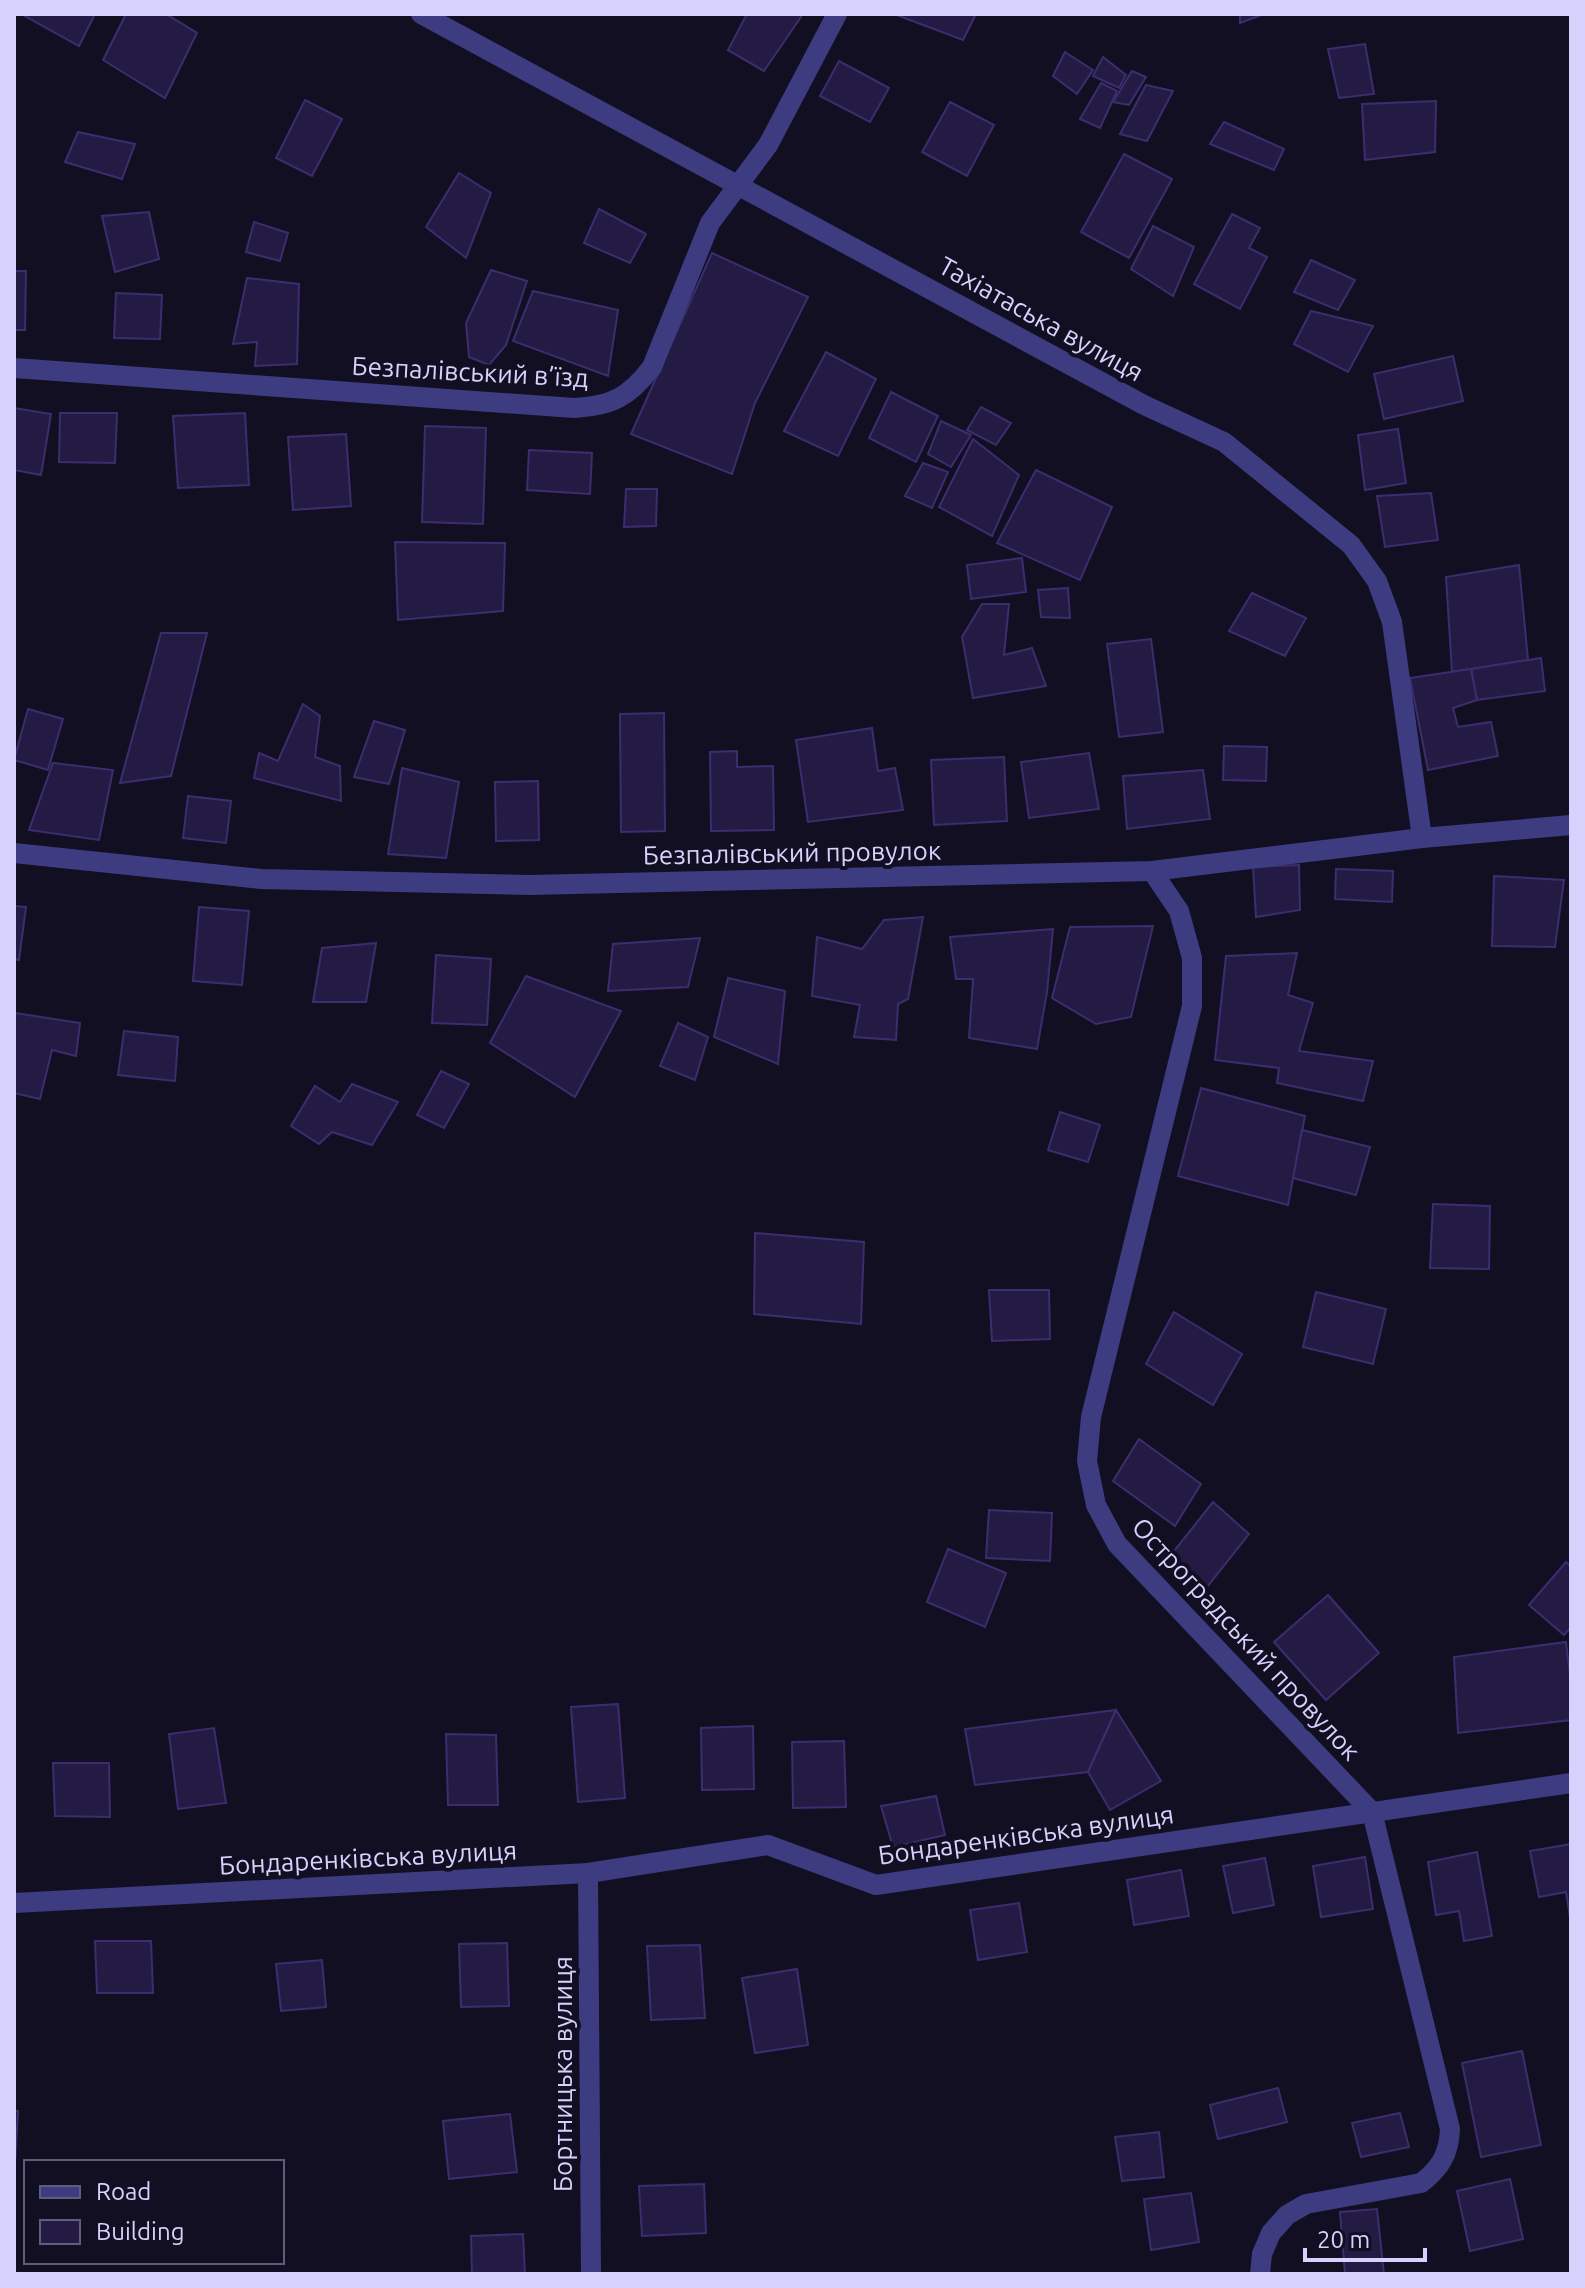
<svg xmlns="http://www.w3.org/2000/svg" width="1585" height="2288" font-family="Ubuntu,sans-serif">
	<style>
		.building { fill: #231b43; stroke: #3a2e6e; stroke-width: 2 }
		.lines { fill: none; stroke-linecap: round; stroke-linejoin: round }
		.minor { stroke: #3d3c80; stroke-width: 20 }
		.labels { text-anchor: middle; stroke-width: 8; stroke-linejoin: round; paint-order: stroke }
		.street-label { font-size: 26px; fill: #d6d2fd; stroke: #120f22 }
	</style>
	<rect width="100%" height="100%" fill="#120f22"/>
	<g class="building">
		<path d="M26 14H95L79 46 25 16Z"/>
		<path d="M126 14H166L197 33 165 98 103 60Z"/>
		<path d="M747 14H803L764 71 728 50Z"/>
		<path d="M894 14H976L963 40Z"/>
		<path d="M1240 14H1264L1240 23Z"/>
		<path d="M1365 44 1374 94 1339 98 1328 49Z"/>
		<path d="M1065 52 1093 70 1077 94 1053 76Z"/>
		<path d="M1103 57 1126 75 1119 88 1093 76Z"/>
		<path d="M839 61 889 88 870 122 820 96Z"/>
		<path d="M1132 71 1146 77 1129 105 1113 102Z"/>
		<path d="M1101 83 1117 91 1100 128 1080 119Z"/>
		<path d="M1146 85 1173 91 1147 141 1120 134Z"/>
		<path d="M305 100 342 119 312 176 276 158Z"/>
		<path d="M1436 101 1435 152 1365 160 1362 104Z"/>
		<path d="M950 102 994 125 967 176 922 152Z"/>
		<path d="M1224 122 1284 149 1274 170 1210 144Z"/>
		<path d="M78 132 135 144 122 179 65 162Z"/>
		<path d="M1124 154 1172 179 1129 258 1081 232Z"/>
		<path d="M459 173 491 193 466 258 426 227Z"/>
		<path d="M599 209 646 234 630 263 584 243Z"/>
		<path d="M149 212 159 259 115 272 102 216Z"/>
		<path d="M1232 214 1260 228 1249 248 1267 257 1240 309 1194 284Z"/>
		<path d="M254 222 288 233 280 261 246 252Z"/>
		<path d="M1153 226 1194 247 1173 296 1131 269Z"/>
		<path d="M712 253 808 297 755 403 732 474 631 434Z"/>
		<path d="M1311 260 1355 280 1338 310 1294 292Z"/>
		<path d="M491 270 527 281 506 345 489 365 469 357 466 323Z"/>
		<path d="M14 271H26L25 330H14Z"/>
		<path d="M247 278 299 284 297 364 255 366 257 342 233 344Z"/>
		<path d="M533 291 618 310 608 376 513 341Z"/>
		<path d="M116 293 162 295 160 339 114 338Z"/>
		<path d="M1311 311 1373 326 1348 372 1294 344Z"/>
		<path d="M826 352 876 379 838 456 784 431Z"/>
		<path d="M1453 356 1463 401 1384 419 1374 374Z"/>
		<path d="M891 392 938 416 916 462 869 438Z"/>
		<path d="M981 407 1011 423 996 445 967 430Z"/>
		<path d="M14 408 51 414 41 475 14 470Z"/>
		<path d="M60 413H117L115 463 59 462Z"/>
		<path d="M245 413 249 485 178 488 173 416Z"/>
		<path d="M941 421 971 435 951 467 928 454Z"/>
		<path d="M425 426 486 428 483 524 422 522Z"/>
		<path d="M1398 429 1406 483 1365 490 1358 435Z"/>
		<path d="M346 434 351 506 293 510 288 437Z"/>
		<path d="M973 439 1019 475 992 536 939 507Z"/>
		<path d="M529 450 592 453 590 494 527 490Z"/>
		<path d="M923 463 948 472 932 508 905 496Z"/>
		<path d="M1036 470 1112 507 1080 580 997 543Z"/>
		<path d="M626 489H657L656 526 624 527Z"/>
		<path d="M1431 493 1438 540 1385 547 1377 496Z"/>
		<path d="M395 542 505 543 503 611 398 620Z"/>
		<path d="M1022 558 1026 592 971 599 967 565Z"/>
		<path d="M1519 565 1528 660 1452 672 1446 577Z"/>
		<path d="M1068 588 1070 618 1041 617 1038 590Z"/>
		<path d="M1252 593 1306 618 1285 656 1229 631Z"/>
		<path d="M982 604H1009L1004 655 1032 648 1046 686 973 698 962 637Z"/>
		<path d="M161 633H207L171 776 120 783Z"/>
		<path d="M1151 639 1163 732 1119 737 1107 644Z"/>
		<path d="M1541 658 1545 691 1477 700 1471 669Z"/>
		<path d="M1471 669 1477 700 1453 708 1458 727 1491 722 1498 756 1428 770 1410 678Z"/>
		<path d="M303 704 320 716 315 757 340 766 341 801 254 778 259 753 278 761Z"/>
		<path d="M28 709 63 719 48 770 14 760Z"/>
		<path d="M664 713 665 831 621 832 620 714Z"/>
		<path d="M374 721 405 730 389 784 354 777Z"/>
		<path d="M872 728 878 771 895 768 903 810 808 822 796 740Z"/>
		<path d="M1224 746 1267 747 1266 781 1223 780Z"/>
		<path d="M737 751V767L773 766 774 830 711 831 710 752Z"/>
		<path d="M1089 753 1099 809 1029 818 1021 762Z"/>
		<path d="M1004 757 1007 821 934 825 931 760Z"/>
		<path d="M53 763 113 770 99 840 29 830Z"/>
		<path d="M402 768 459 782 446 858 388 854Z"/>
		<path d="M1203 770 1210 819 1127 829 1123 776Z"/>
		<path d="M538 781 539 840 496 841 495 782Z"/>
		<path d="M188 796 231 801 226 843 183 838Z"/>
		<path d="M1299 865 1300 910 1256 917 1253 867Z"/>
		<path d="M1336 869 1393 871 1392 902 1335 899Z"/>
		<path d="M1494 876 1564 880 1555 947 1492 946Z"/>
		<path d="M14 906 26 907 19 960 14 959Z"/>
		<path d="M199 907 249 911 242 985 193 981Z"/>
		<path d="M923 917 908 999 898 1004 896 1040 854 1037 860 1005 812 996 817 937 862 949 884 920Z"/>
		<path d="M1153 926 1131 1017 1096 1024 1052 998 1070 927Z"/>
		<path d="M1053 929 1047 992 1037 1049 969 1038 973 979H956L950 937Z"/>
		<path d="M700 938 688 987 608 991 613 944Z"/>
		<path d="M376 943 366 1002H313L322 948Z"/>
		<path d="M1297 953 1288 995 1313 1003 1299 1051 1373 1061 1363 1101 1277 1083 1279 1068 1215 1060 1226 956Z"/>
		<path d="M436 955 491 959 487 1025 432 1023Z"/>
		<path d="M526 976 621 1011 575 1097 490 1043Z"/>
		<path d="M728 978 785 991 778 1064 714 1037Z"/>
		<path d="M15 1013 80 1023 76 1056 52 1050 40 1099 14 1093Z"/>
		<path d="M678 1023 708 1037 695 1080 660 1066Z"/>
		<path d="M124 1031 178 1037 175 1081 118 1075Z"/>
		<path d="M441 1071 469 1084 444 1128 417 1115Z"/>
		<path d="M352 1084 398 1102 372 1145 332 1132 319 1144 291 1126 315 1086 340 1102Z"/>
		<path d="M1201 1088 1305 1116 1288 1205 1178 1176Z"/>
		<path d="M1060 1112 1100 1125 1088 1162 1048 1150Z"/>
		<path d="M1302 1130 1370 1147 1356 1195 1293 1178Z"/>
		<path d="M1433 1204 1490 1206 1489 1269 1430 1268Z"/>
		<path d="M755 1233 864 1242 861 1324 754 1314Z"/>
		<path d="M989 1290H1049L1050 1339 992 1341Z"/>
		<path d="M1316 1292 1386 1309 1373 1364 1303 1347Z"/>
		<path d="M1174 1312 1242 1354 1213 1405 1146 1364Z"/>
		<path d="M1139 1439 1201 1484 1175 1526 1113 1481Z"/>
		<path d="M1213 1502 1249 1534 1207 1587 1171 1555Z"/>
		<path d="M989 1510 1052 1513 1050 1561 986 1558Z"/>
		<path d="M948 1549 1006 1573 985 1627 927 1602Z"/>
		<path d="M1566 1562 1571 1567V1627L1564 1635 1529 1605Z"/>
		<path d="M1328 1595 1379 1653 1326 1700 1274 1642Z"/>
		<path d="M1566 1642 1571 1684V1720L1458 1733 1454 1657Z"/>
		<path d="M618 1704 625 1798 578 1802 571 1707Z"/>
		<path d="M1116 1710 1088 1772 975 1785 965 1729Z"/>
		<path d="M1116 1710 1161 1781 1110 1810 1088 1772Z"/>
		<path d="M753 1726 754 1789 702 1790 701 1728Z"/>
		<path d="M214 1728 226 1803 178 1809 169 1734Z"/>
		<path d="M446 1734 496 1735 498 1805H448Z"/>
		<path d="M844 1741 846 1807 793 1808 792 1742Z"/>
		<path d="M53 1763H109L110 1817 55 1816Z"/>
		<path d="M936 1796 945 1835 893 1847 881 1806Z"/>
		<path d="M1571 1844V1917H1570L1566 1892 1539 1897 1530 1851Z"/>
		<path d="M1477 1852 1492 1936 1464 1941 1459 1911 1436 1915 1428 1862Z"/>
		<path d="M1365 1857 1373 1909 1321 1917 1313 1866Z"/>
		<path d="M1265 1858 1274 1905 1233 1913 1223 1866Z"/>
		<path d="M1181 1870 1189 1916 1134 1925 1127 1880Z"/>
		<path d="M1019 1903 1027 1952 978 1960 970 1910Z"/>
		<path d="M95 1941H151L153 1993H97Z"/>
		<path d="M507 1943 509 2006 461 2007 459 1944Z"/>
		<path d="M700 1945 705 2018 651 2020 647 1946Z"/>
		<path d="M322 1960 326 2007 281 2011 276 1964Z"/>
		<path d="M797 1969 808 2045 755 2053 742 1978Z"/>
		<path d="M1522 2051 1541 2145 1481 2157 1462 2063Z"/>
		<path d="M1278 2088 1287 2122 1218 2139 1210 2105Z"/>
		<path d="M14 2111H18L15 2164H14Z"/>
		<path d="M1400 2113 1409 2147 1361 2157 1352 2123Z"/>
		<path d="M510 2114 517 2172 449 2179 443 2121Z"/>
		<path d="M1159 2132 1164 2177 1122 2181 1115 2137Z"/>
		<path d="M1510 2179 1523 2239 1470 2251 1457 2191Z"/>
		<path d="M704 2184 706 2233 642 2236 639 2186Z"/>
		<path d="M1191 2193 1199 2242 1151 2250 1144 2199Z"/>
		<path d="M1377 2209 1384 2274H1345L1340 2212Z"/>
		<path d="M523 2234 525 2274H472L471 2236Z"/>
	</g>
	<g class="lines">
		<g class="minor">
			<path d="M421 14 1144 405 1224 442 1351 545 1377 581 1392 622 1422 838"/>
			<path d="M14 368 574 408C612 406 629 397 652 367L710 223 768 145 837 14"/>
			<path d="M14 853 261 879 529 885 1152 871 1422 838 1571 825"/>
			<path d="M1152 871 1179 911 1192 958V1006L1091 1417 1087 1461 1096 1505 1117 1544 1372 1812 1450 2129C1449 2153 1441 2168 1421 2183L1306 2204 1287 2215 1271 2233 1262 2254 1260 2274"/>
			<path d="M588 1873 591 2274"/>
			<path d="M14 1903 588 1873 768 1845 876 1885 1571 1783"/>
		</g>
	</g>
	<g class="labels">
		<g class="street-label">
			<text transform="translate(1041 319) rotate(29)" y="9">Тахіатаська вулиця</text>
			<text transform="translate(470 372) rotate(3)" y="9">Безпалівський в’їзд</text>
			<text transform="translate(792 853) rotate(-1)" y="9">Безпалівський провулок</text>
			<text transform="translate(1246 1639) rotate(47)" y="9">Остроградський провулок</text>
			<text transform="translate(1026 1835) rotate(-8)" y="9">Бондаренківська вулиця</text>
			<text transform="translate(368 1858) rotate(-3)" y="9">Бондаренківська вулиця</text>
			<text transform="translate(563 2074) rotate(-90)" y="9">Бортницька вулиця</text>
		</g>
	</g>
	<rect width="1585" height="2288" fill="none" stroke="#d6d2fd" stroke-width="32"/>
	<rect x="24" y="2160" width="260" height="104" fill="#120f22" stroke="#605d7a" stroke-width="2"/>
	<rect x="40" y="2186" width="40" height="12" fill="#3d3c80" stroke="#605d7a" stroke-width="2"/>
	<text x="96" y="2200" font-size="24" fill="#d6d2fd">Road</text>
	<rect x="40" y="2220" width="40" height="24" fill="#231b43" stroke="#605d7a" stroke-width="2"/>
	<text x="96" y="2240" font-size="24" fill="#d6d2fd">Building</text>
	<path d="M1305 2248v12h120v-12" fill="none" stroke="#d6d2fd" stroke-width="4"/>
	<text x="1317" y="2248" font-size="24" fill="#d6d2fd" stroke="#120f22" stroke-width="6" paint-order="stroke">20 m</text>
</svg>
